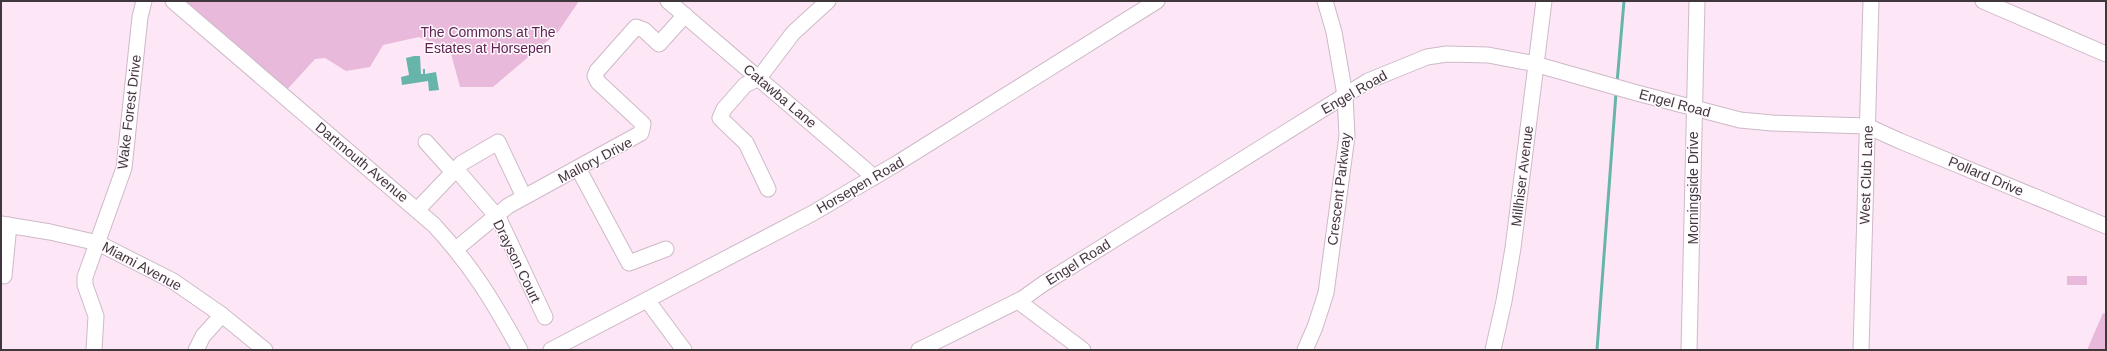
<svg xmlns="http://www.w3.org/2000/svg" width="2107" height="351" font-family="Helvetica,sans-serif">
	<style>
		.green { fill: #e8b9db }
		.water { fill: #67b4ab }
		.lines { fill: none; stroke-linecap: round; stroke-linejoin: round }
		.stream { stroke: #67b4ab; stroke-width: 3 }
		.minor-casing { stroke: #ceb9c8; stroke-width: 17 }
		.minor { stroke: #fff; stroke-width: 15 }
		.labels { text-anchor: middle; stroke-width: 3; stroke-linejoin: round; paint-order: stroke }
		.park-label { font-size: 14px; fill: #5f2252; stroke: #fffafe }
		.street-label { font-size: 14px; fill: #40373d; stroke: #fffafe }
	</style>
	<rect width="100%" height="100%" fill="#fde7f7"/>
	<g class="green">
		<path d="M175 1H579L558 32 493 87H460L450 50 419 37 383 45 370 67 346 71 325 58 315 59 283 94Z"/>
		<rect x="2067" y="276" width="20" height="9"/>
		<path d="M2103 313 2106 314V350H2087Z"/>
	</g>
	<path class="water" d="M414 56H420L421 74H423V69H425V74L436 72 439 90 429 91 428 81 402 85 401 77 409 75 406 58Z"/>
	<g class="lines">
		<g class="stream">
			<path d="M1617 83 1624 1"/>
			<path d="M1597 350 1616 93"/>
		</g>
		<g class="minor-casing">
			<g id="minor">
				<path d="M173 1 434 225C472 266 493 301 520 350"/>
				<path d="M668 1 874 177"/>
				<path d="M1983 1 2106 54"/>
				<path d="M426 142 453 172"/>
				<path d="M578 168 629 263 666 249"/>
				<path d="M456 169 499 219 545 317"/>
				<path d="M768 189 746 143 720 118 724 109 745 85 759 78 793 33 828 1"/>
				<path d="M418 209 462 163 498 142 524 197"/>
				<path d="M1 224 50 232 98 243 173 281 222 315 265 350"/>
				<path d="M456 249 508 206 641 133 643 124 598 82 595 76 597 71 636 27 644 30 659 44 685 15"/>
				<path d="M1 275 4 276 9 225"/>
				<path d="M647 300 684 350"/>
				<path d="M1018 301 1083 350"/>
				<path d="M94 350 96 316 85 285V277L124 168 140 17 144 1"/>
				<path d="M196 350 203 336 222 315"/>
				<path d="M551 350 813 213 896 164 1157 1"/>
				<path d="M919 350 1022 299 1043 284 1368 81 1427 57 1447 54 1488 55 1531 63 1637 93 1740 120 1772 123 1867 126 1900 141 2106 226"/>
				<path d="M1305 350 1315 327 1326 293 1347 136 1345 95 1334 32 1325 1"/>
				<path d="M1493 350 1504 301 1513 248 1544 1"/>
				<path d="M1689 350 1697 1"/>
				<path d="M1861 350 1871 1"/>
			</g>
		</g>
		<use href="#minor" class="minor"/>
	</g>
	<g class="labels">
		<g class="park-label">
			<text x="488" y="37">The Commons at The<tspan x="488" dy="16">Estates at Horsepen</tspan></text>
		</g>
		<g class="street-label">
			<text transform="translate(1354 92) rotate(-30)" y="5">Engel Road</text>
			<text transform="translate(780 96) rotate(40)" y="5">Catawba Lane</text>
			<text transform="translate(1675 103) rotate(15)" y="5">Engel Road</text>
			<text transform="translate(129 112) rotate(-83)" y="5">Wake Forest Drive</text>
			<text transform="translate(595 160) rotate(-28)" y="5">Mallory Drive</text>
			<text transform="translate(362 162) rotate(40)" y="5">Dartmouth Avenue</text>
			<text transform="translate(1866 175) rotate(-88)" y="5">West Club Lane</text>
			<text transform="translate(1522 176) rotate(-83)" y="5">Millhiser Avenue</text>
			<text transform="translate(1986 176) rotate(23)" y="5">Pollard Drive</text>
			<text transform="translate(860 185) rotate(-30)" y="5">Horsepen Road</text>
			<text transform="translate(1693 188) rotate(-90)" y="5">Morningside Drive</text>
			<text transform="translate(1339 189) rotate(-83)" y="5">Crescent Parkway</text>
			<text transform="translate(517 261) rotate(64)" y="5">Drayson Court</text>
			<text transform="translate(1078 262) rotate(-32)" y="5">Engel Road</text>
			<text transform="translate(142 266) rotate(28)" y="5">Miami Avenue</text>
		</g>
	</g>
	<rect width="2107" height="351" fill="none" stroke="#40373d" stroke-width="4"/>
</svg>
